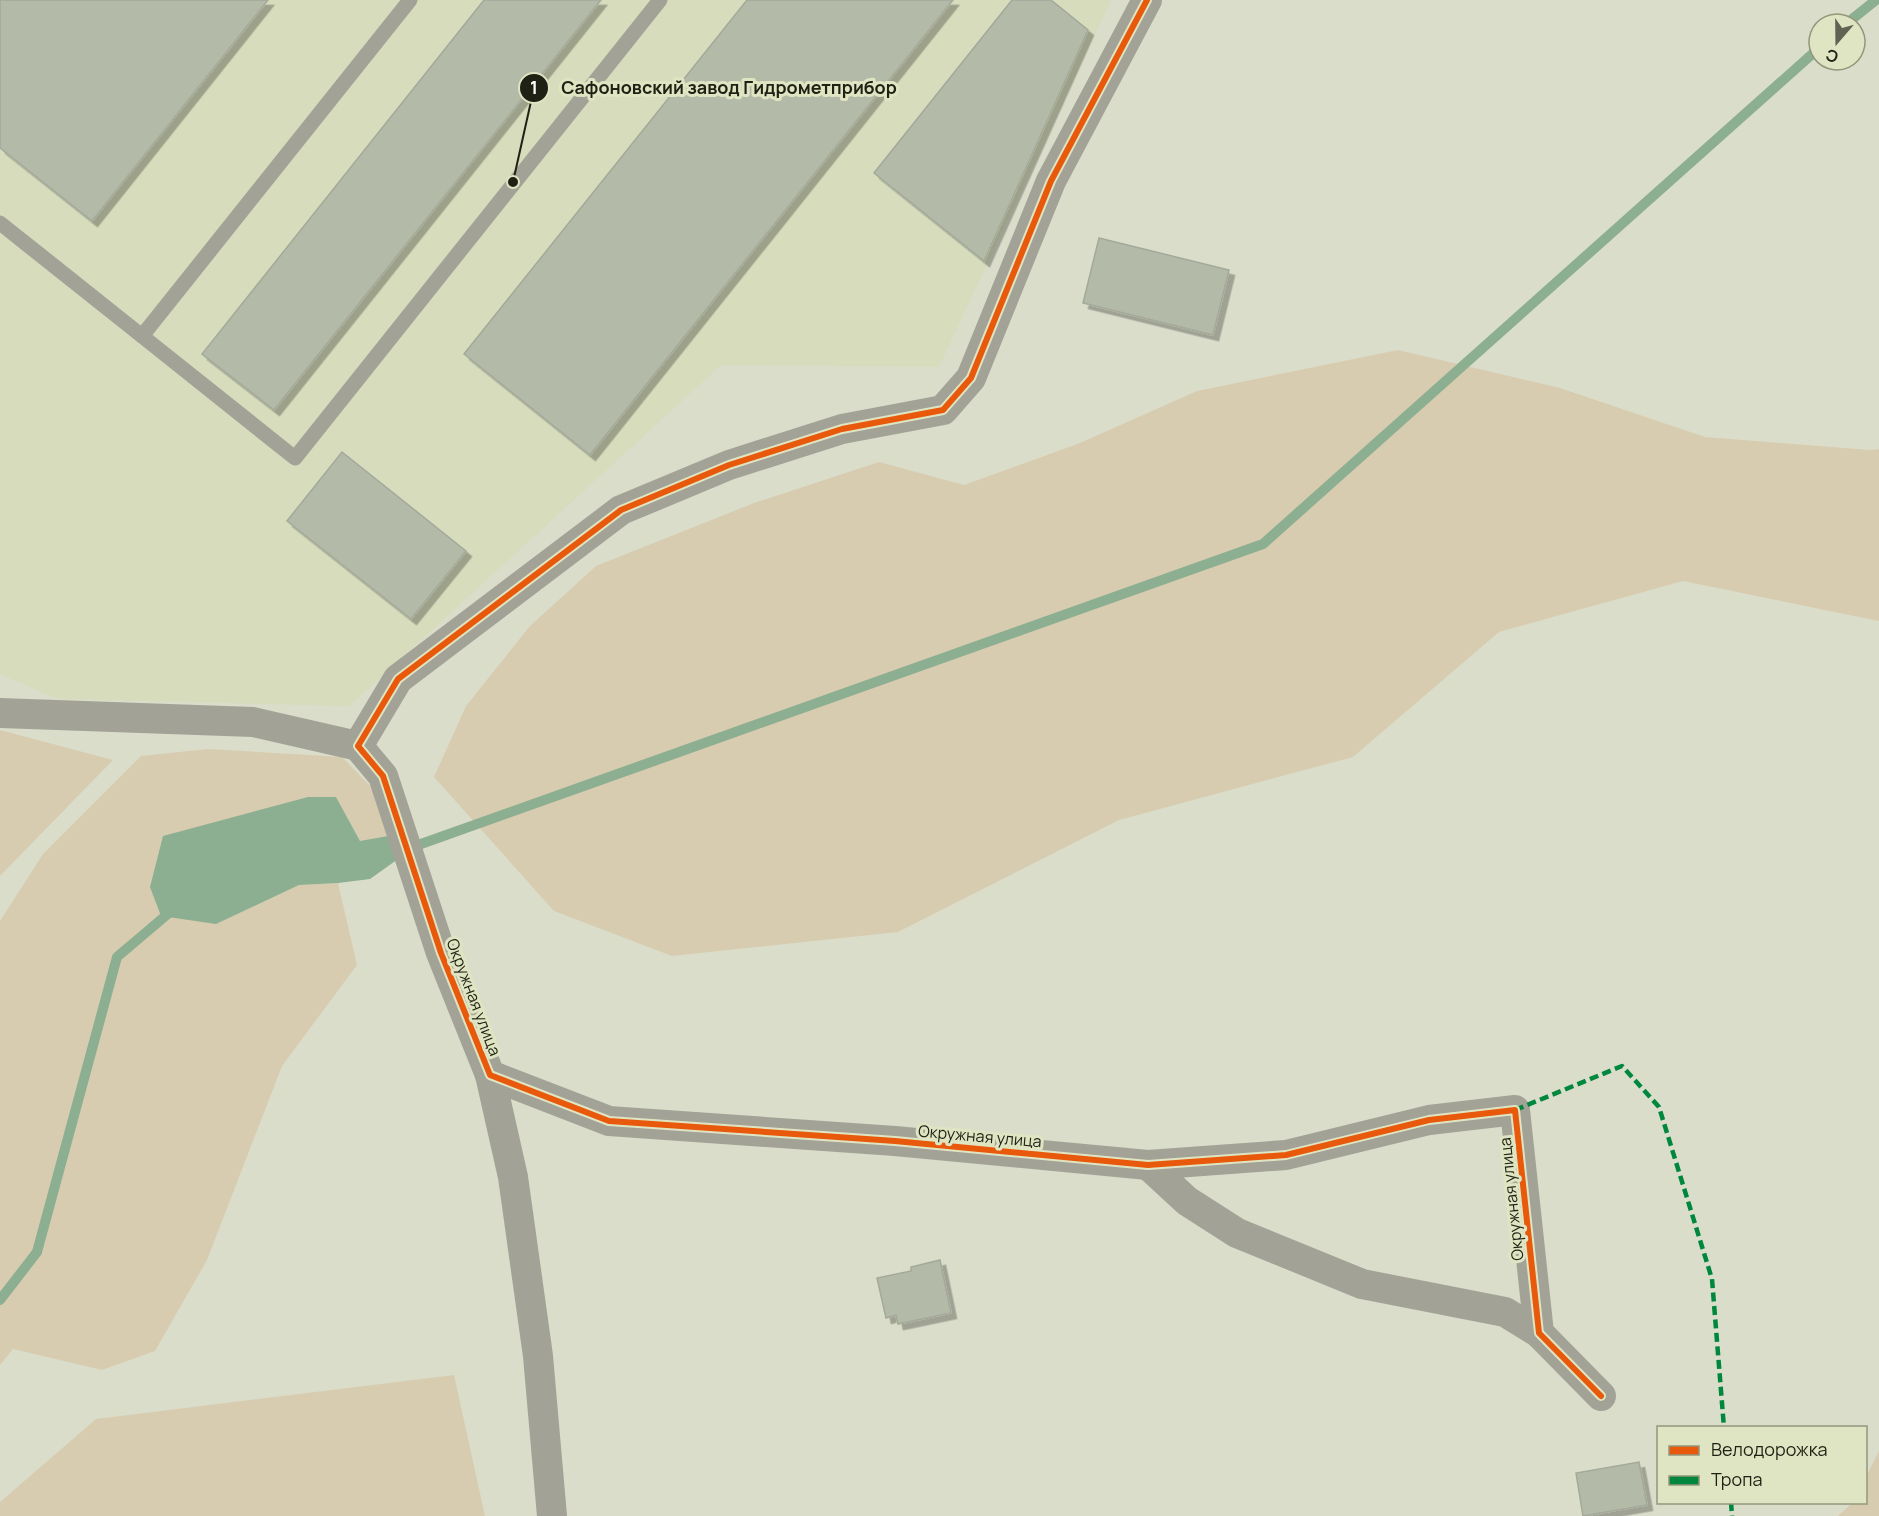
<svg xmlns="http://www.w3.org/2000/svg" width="1879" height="1516" font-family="Manrope,sans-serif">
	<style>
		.built { fill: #d6dcbc }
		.green { fill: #d8ccb0 }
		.water { fill: #8cae91 }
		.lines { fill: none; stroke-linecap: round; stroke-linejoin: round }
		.stream { stroke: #8cae91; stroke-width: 10 }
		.building { fill: #b3baa8; stroke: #a4a99a; stroke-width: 1.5; filter: url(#shadow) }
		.service { stroke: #a3a297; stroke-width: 15 }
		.minor { stroke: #a3a297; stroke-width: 30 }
		.quiet { stroke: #00873e; stroke-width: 4.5; stroke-dasharray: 9 4.5; stroke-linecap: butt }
		.cycleway-casing { stroke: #dfe5c2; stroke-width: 10 }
		.cycleway { stroke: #e8590c; stroke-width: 6 }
		.labels { text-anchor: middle; stroke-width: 6; stroke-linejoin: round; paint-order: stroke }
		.street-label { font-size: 16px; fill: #1f2114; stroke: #dfe5c2 }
		.leader { fill: none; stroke: #1f2114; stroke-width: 2 }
		.callout-dot { fill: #1f2114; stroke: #dfe5c2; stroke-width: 2 }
		.mark-label { font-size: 18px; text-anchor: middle; font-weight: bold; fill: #fff }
		.callout-label { font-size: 18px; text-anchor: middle; font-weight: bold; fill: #1f2114; stroke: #dfe5c2; stroke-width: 6; stroke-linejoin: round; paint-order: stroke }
	</style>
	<defs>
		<filter id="shadow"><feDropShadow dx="5.5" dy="5.5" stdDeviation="0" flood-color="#0004"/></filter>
	</defs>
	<rect width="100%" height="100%" fill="#daddca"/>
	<path class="built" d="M0 0H1111L939 367 721 365 349 706 57 699 0 674Z"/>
	<g class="green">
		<path d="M1398 350 1560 388 1705 437 1870 450 1879 449V621L1683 581 1499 632 1353 757 1119 820 898 932 672 956 554 911 434 777 466 706 530 626 596 566 754 503 879 462 964 485 1080 443 1197 391Z"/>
		<path d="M0 730 113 760 0 876Z"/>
		<path d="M208 749 342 757 376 792 393 835 360 841 336 797H308L216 924 299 885 338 883 357 965 282 1066 207 1260 155 1351 102 1370 13 1349 0 1365V921L43 854 141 756Z"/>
		<path d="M454 1375 485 1516H0V1502L96 1419Z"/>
		<path d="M1879 1451V1516H1838L1852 1503 1866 1502V1477Z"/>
	</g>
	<path class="water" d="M308 797H336L360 841 393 835 398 859 370 879 338 883 299 885 216 924 161 916 150 887 163 836Z"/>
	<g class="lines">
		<g class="stream">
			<path d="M1846 24 1876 0"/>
			<path d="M421 844 1263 544 1819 48"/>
			<path d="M0 1300 37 1252 117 957 176 907"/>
		</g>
	</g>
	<g class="building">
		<path d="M0 0H268L92 221 0 148Z"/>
		<path d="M484 0H601L274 410 202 354Z"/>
		<path d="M747 0H953L590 455 464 354Z"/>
		<path d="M1012 0H1051L1088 30 984 261 874 173Z"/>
		<path d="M1099 238 1229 270 1213 335 1083 303Z"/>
		<path d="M342 452 466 551 411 619 287 521Z"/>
		<path d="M940 1260 951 1313 898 1324 896 1315 886 1318 877 1278 911 1271V1267Z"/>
		<path d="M1639 1462 1647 1505 1583 1516 1576 1473Z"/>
	</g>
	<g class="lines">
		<g class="service">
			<path d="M410 0 142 336 295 458 660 0"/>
			<path d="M0 223 142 336"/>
		</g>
		<g class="minor">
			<path d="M0 713 253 722 358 746"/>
			<path d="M358 746 383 776 441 953 490 1075 609 1121 895 1141 1148 1165 1286 1155 1429 1120 1515 1110 1539 1333 1601 1396"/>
			<path d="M358 746 398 679 621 510 729 465 842 429 943 410 971 378 1051 181 1147 0"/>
			<path d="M490 1075 513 1177 538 1356 552 1516"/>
			<path d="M1148 1165 1187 1201 1237 1233 1362 1284 1505 1312 1539 1333"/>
		</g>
		<g class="quiet">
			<path d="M1515 1110 1622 1066 1659 1107 1712 1279 1724 1428"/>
			<path d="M1731 1502 1732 1516"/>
		</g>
		<g class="cycleway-casing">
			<path id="cycleway" d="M1147 0 1051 181 971 378 943 410 842 429 729 465 621 510 398 679 358 746 383 776 441 953 490 1075 609 1121 895 1141 1148 1165 1286 1155 1429 1120 1515 1110 1539 1333 1601 1396"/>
		</g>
		<use href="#cycleway" class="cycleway"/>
	</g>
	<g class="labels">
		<g class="street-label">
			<text transform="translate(474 997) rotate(69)" y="6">Окружная улица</text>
			<text transform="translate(980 1136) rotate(5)" y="6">Окружная улица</text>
			<text transform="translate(1511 1199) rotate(-96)" y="6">Окружная улица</text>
		</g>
	</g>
	<path class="leader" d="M513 182L534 88"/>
	<g class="callout-dot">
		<circle cx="513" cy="182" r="6"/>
		<circle cx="534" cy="88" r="15"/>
	</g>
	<g class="mark-label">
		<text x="534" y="94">1</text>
	</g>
	<g class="callout-label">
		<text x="729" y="94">Сафоновский завод Гидрометприбор</text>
	</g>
	<rect x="1657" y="1426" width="210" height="78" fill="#dfe5c2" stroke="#92977c" stroke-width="1.5"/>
	<rect x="1669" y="1446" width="30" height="9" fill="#e8590c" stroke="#92977c" stroke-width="1.5"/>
	<text x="1711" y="1456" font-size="18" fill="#1f2114">Велодорожка</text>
	<rect x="1669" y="1476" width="30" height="9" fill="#00873e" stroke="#92977c" stroke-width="1.5"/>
	<text x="1711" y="1486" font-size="18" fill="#1f2114">Тропа</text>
	<g transform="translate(1837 42) rotate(200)"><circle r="28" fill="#dfe5c2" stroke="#92977c" stroke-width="1.5"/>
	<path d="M0-4.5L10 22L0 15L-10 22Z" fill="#606354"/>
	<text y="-9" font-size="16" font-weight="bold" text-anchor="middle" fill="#1f2114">С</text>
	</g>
</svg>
